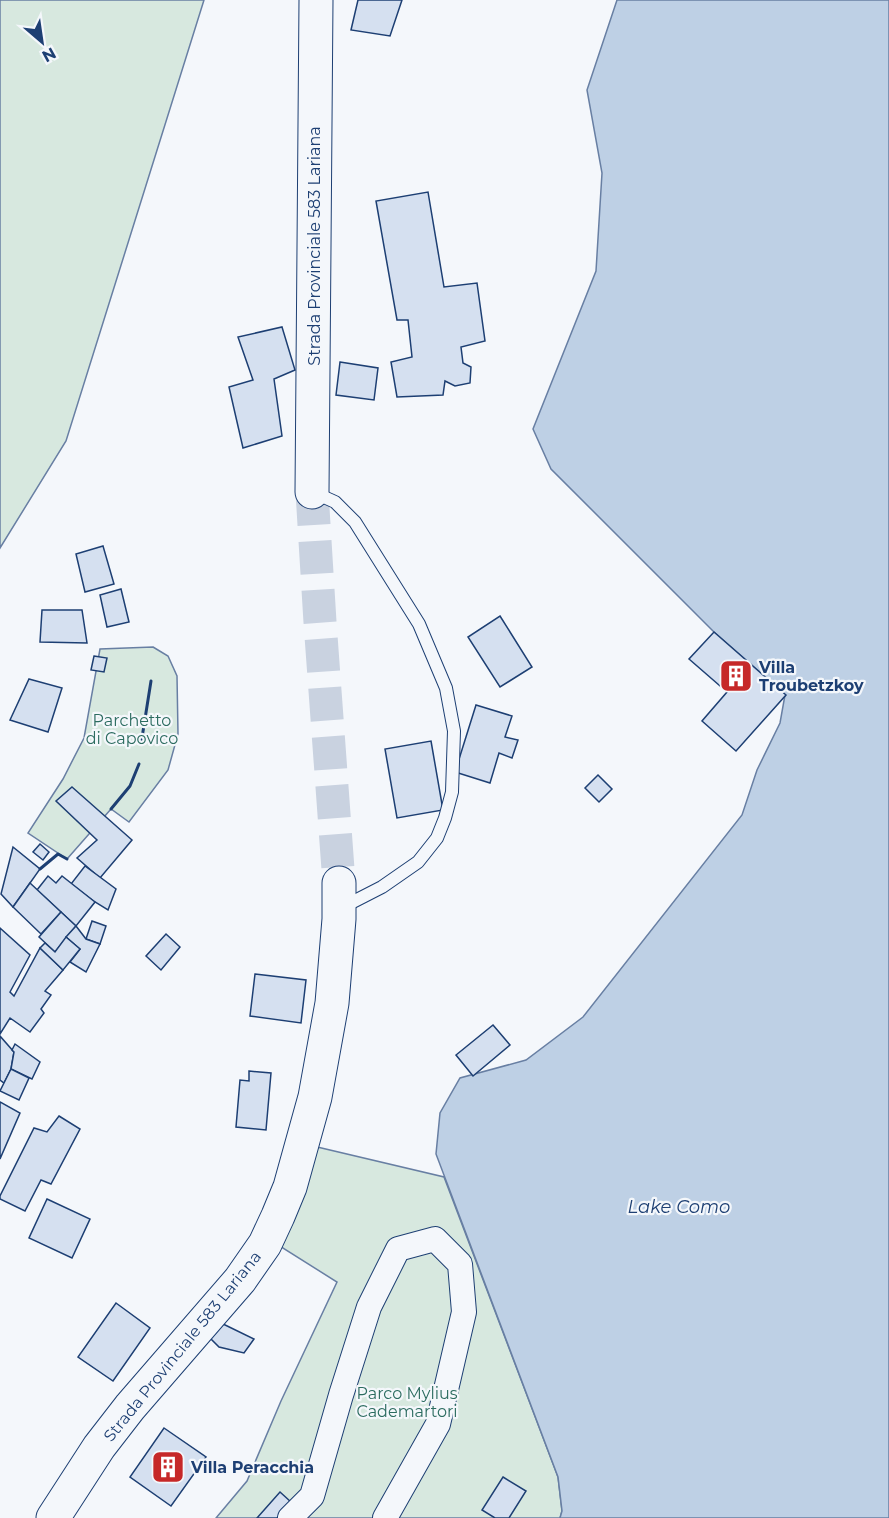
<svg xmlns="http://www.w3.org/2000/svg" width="889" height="1518" font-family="Montserrat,sans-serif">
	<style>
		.green { fill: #d7e8df; stroke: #687fa3; stroke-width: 1.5 }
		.water { fill: #bed0e5; stroke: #687fa3; stroke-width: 1.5 }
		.building { fill: #d5e0f0; stroke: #1d3f73; stroke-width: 1.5 }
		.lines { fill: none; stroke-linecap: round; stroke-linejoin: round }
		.secondary-tunnel { stroke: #c9d2e0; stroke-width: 33; stroke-dasharray: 33 16; stroke-linecap: butt }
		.lane-casing { stroke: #1d3f73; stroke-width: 14 }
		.street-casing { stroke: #1d3f73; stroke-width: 26 }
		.secondary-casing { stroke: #1d3f73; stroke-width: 35 }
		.lane { stroke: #f4f7fb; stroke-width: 12 }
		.street { stroke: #f4f7fb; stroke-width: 24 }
		.secondary { stroke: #f4f7fb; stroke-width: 33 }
		.wall { stroke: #1d3f73; stroke-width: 3 }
		.labels { text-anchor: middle; stroke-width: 4.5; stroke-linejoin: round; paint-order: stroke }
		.street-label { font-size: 16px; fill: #1d3f73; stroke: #f4f7fb }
		.poi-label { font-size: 16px; font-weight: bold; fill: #1d3f73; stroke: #f4f7fb; text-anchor: start }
		.park-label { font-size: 16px; fill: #2c6c60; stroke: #f4f7fb }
		.water-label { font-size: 18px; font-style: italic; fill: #1d3f73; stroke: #f4f7fb }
	</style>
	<rect width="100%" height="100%" fill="#f4f7fb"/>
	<g class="green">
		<path d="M0 0H204L66 441 0 548Z"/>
		<path d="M153 647 168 656 177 676 178 734 168 770 129 822 111 809 67 859 28 833 63 779 84 738 100 649Z"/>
		<path d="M313 1146 444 1177 558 1477 562 1511 560 1518H216L247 1481 281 1401 337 1282 278 1245Z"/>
	</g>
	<path class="water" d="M617 0H889V1518H560L562 1511 558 1477 436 1154 440 1113 460 1078 526 1060 583 1017 742 815 757 770 780 723 785 695 714 632 551 469 533 429 596 271 602 173 587 90Z"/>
	<g class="building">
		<path d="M358 0H402L390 36 351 30Z"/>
		<path d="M428 192 444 287 477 283 485 341 461 347 463 363 471 367 470 383 455 386 445 381 443 395 397 397 391 362 412 357 408 320H397L376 201Z"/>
		<path d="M282 327 295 370 274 379 282 436 243 448 229 387 253 380 238 337Z"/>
		<path d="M340 362 378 368 374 400 336 395Z"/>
		<path d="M103 546 114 584 85 592 76 554Z"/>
		<path d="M121 589 129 622 107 627 100 595Z"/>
		<path d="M42 610H82L87 643 40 642Z"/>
		<path d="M500 616 532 667 500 687 468 637Z"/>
		<path d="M714 632 786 695 736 751 702 721 727 692 689 659Z"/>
		<path d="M94 656 107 658 104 672 91 670Z"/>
		<path d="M29 679 62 688 48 732 10 720Z"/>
		<path d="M476 705 512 716 505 737 518 740 512 758 499 753 490 783 455 772Z"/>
		<path d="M431 741 443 810 397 818 385 749Z"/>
		<path d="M598 775 612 789 599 802 585 788Z"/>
		<path d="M72 787 132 840 100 878 77 858 97 840 56 801Z"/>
		<path d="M40 844 49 852 43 860 33 852Z"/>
		<path d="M13 847 40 869 13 907 1 894Z"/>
		<path d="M85 866 116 889 108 910 95 902 71 884Z"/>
		<path d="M48 876 56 883 62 876 95 902 76 926 37 890Z"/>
		<path d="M30 883 61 912 41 934 13 907Z"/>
		<path d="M61 912 76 926 55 952 39 937Z"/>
		<path d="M92 921 106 926 100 944 86 939Z"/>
		<path d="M76 926 86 939 100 944 86 972 70 962 80 949 66 937Z"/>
		<path d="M0 928 30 955 10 992 14 996 40 948 63 970 45 991 51 995 41 1009 44 1013 30 1032 10 1018 0 1034Z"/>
		<path d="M166 934 180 947 161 970 146 956Z"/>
		<path d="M66 937 80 949 63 970 40 948 45 943 55 952Z"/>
		<path d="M255 974 306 980 301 1023 250 1016Z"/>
		<path d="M493 1025 510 1045 473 1076 456 1055Z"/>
		<path d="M0 1036 14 1052 11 1069 4 1083 0 1080Z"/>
		<path d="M15 1044 40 1062 32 1079 11 1069 14 1052 12 1050Z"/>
		<path d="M11 1069 29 1078 19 1100 0 1091Z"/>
		<path d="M249 1071 271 1073 266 1130 236 1127 240 1080 249 1081Z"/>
		<path d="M0 1102 20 1113 0 1159Z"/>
		<path d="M59 1116 80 1129 51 1184 41 1180 25 1211 0 1199V1196L34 1128 47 1132Z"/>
		<path d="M47 1199 90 1219 72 1258 29 1238Z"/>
		<path d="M116 1303 150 1328 113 1381 78 1357Z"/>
		<path d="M219 1322 254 1339 244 1353 219 1347 207 1335Z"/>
		<path d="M164 1428 206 1457 171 1506 130 1477Z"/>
		<path d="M503 1477 526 1491 509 1518H495L482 1510Z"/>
		<path d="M280 1492 291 1502 277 1518H257Z"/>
	</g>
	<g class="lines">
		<path class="secondary-tunnel" d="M312 492 320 622 339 883"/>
		<g class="lane-casing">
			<path id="lane" d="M313 492 335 502 355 522 419 624 446 688 454 731 452 792 445 818 437 838 418 862 382 887 343 907"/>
		</g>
		<g class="street-casing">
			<path id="street" d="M290 1518 312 1496 341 1395 369 1307 398 1249 435 1239 460 1264 464 1312 438 1424 385 1518"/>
		</g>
		<g class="secondary-casing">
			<g id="secondary">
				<path d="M312 492 316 0"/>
				<path d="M53 1518 99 1447 130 1407 240 1280 265 1244 278 1216 290 1187 315 1097 332 1003 339 919V883"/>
			</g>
		</g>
		<use href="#lane" class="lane"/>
		<use href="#street" class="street"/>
		<use href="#secondary" class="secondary"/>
		<g class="wall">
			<path d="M141 744 151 681"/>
			<path d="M111 809 130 786 139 764"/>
			<path d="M40 869 58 854 67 859"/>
		</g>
	</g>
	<defs>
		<g id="building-square" transform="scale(1.725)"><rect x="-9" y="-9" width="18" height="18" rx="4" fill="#c62828" stroke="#f4f7fb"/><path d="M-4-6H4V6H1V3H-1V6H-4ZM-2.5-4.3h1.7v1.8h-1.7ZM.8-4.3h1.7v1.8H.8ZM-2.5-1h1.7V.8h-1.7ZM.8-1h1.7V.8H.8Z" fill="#fff"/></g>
	</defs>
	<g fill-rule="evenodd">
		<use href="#building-square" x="736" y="676"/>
		<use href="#building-square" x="168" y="1467"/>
	</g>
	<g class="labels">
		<g class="street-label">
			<text transform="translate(314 246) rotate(-90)" y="6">Strada Provinciale 583 Lariana</text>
			<text transform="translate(182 1346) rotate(-51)" y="6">Strada Provinciale 583 Lariana</text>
		</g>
		<g class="poi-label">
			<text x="759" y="673">Villa<tspan x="759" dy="18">Troubetzkoy</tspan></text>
			<text x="191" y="1473">Villa Peracchia</text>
		</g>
		<g class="park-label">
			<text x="132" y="726">Parchetto<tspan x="132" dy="18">di Capovico</tspan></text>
			<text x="407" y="1399">Parco Mylius<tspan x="407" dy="18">Cademartori</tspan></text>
		</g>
		<g class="water-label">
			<text x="679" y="1213">Lake Como</text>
		</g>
	</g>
	<g transform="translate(42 42) rotate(151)" stroke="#f4f7fb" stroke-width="4.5" paint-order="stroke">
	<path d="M0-4.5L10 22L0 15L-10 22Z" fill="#1d3f73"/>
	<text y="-9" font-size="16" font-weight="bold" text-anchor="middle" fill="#1d3f73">N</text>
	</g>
</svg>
